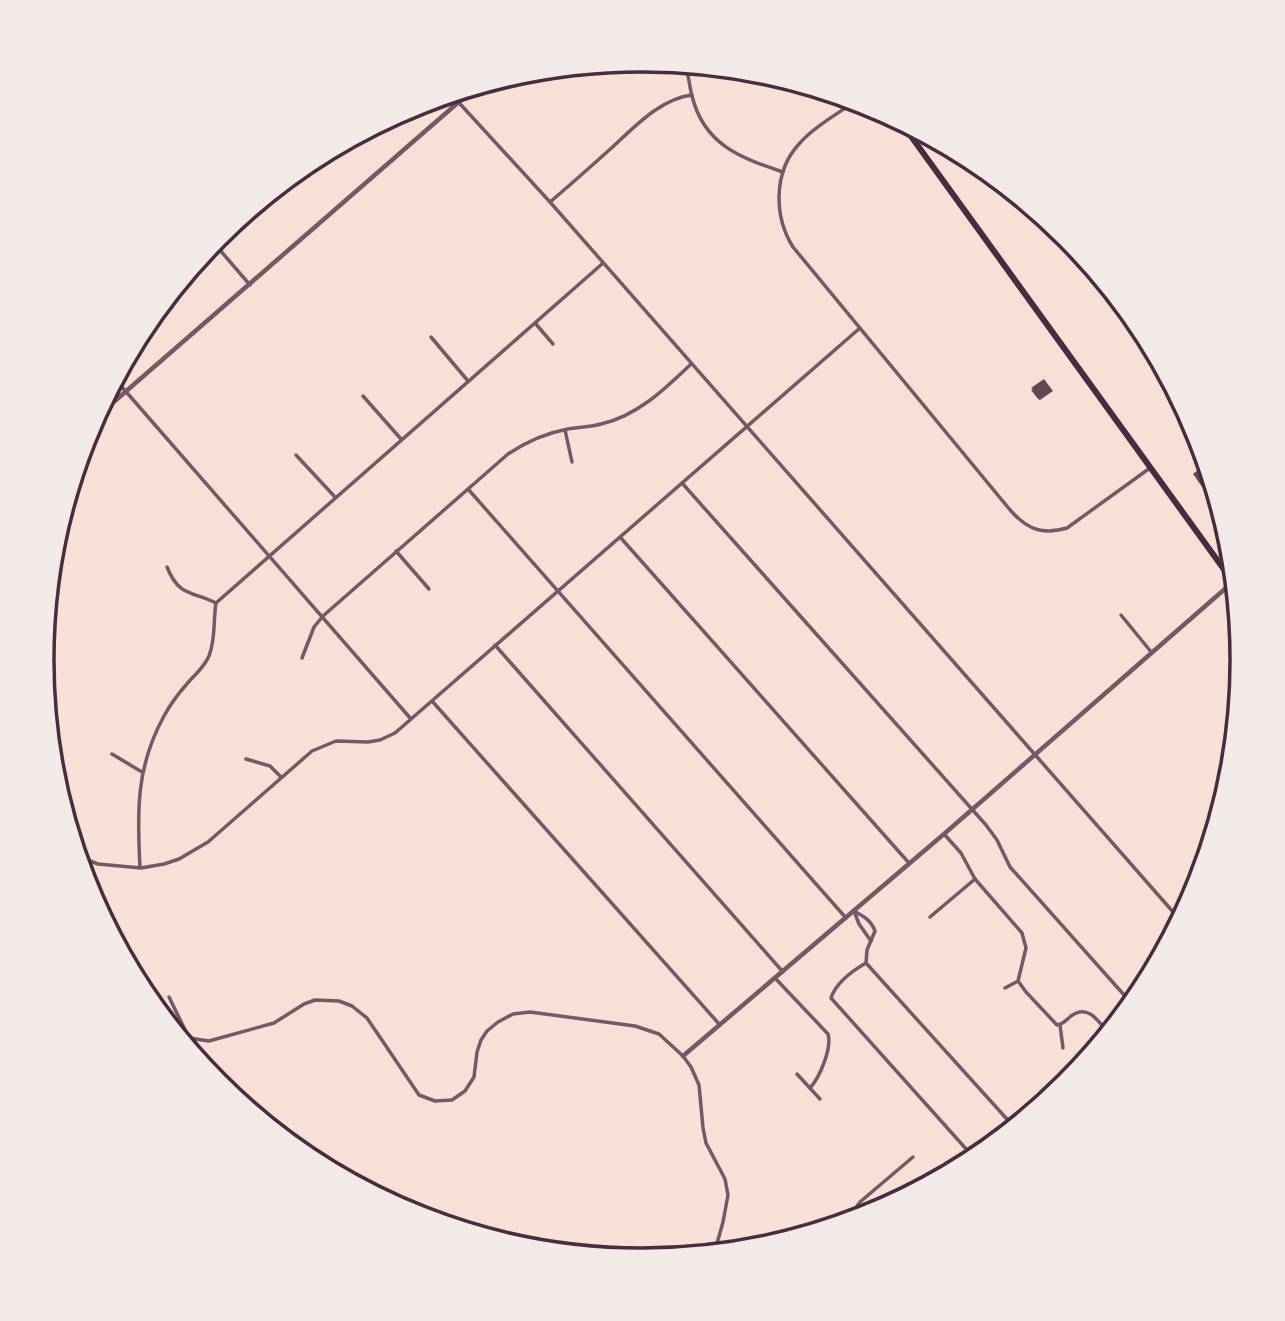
<svg xmlns="http://www.w3.org/2000/svg" width="1285" height="1321" font-family="Helvetica,sans-serif">
	<style>
		.building { fill: #644757 }
		.lines { fill: none; stroke-linecap: round; stroke-linejoin: round }
		.minor { stroke: #755966; stroke-width: 3.5 }
		.tertiary { stroke: #755966; stroke-width: 4.5 }
		.primary { stroke: #4a2c40; stroke-width: 6 }
		.rim { fill: none; stroke: #4a2c40; stroke-width: 3.5 }
	</style>
	<rect width="100%" height="100%" fill="#f7e1d7"/>
	<g class="building">
		<path d="M1044 379 1053 391 1040 400 1038 399 1031 390 1033 389 1031 388Z"/>
		<path d="M1207 463 1218 497 1212 501 1193 474Z"/>
	</g>
	<g class="lines">
		<g class="minor">
			<path d="M685 64C689 75 689 85 692 96 704 145 741 158 783 172"/>
			<path d="M451 94 550 202 1181 921"/>
			<path d="M856 101C837 114 814 127 799 144 773 172 774 217 793 247L1011 511C1028 530 1043 535 1067 528L1150 468"/>
			<path d="M550 202C569 186 588 169 607 152 631 131 658 99 692 95"/>
			<path d="M213 242 250 285"/>
			<path d="M535 323 553 344"/>
			<path d="M431 337 468 381"/>
			<path d="M115 379 411 719"/>
			<path d="M363 396 401 439"/>
			<path d="M565 430 572 462"/>
			<path d="M296 455 335 497"/>
			<path d="M682 483 986 825 997 840 1010 867 1133 1005"/>
			<path d="M468 489 846 918"/>
			<path d="M620 537 909 863"/>
			<path d="M396 551 429 589"/>
			<path d="M167 567C179 597 192 591 216 603"/>
			<path d="M216 603 602 264"/>
			<path d="M1121 615 1152 653"/>
			<path d="M495 645 783 972"/>
			<path d="M302 658 314 627 323 616 508 454C526 442 546 433 568 429 579 427 590 427 601 424 637 416 665 389 691 364"/>
			<path d="M432 701 720 1025"/>
			<path d="M112 754 142 772"/>
			<path d="M246 759 270 766 281 777"/>
			<path d="M944 834 961 853 975 879 1022 933 1026 948 1018 981 1026 992 1057 1025C1064 1024 1065 1021 1071 1016 1088 1003 1099 1022 1109 1034"/>
			<path d="M77 856 98 864 141 868 164 864 179 859 208 842 312 751 336 741 368 742 380 740 395 733 860 328"/>
			<path d="M140 867C137 811 136 767 164 716 170 705 178 694 186 685 194 675 204 668 209 656 216 638 213 621 216 603"/>
			<path d="M854 911C863 916 871 920 875 931L867 950 866 963 1015 1128"/>
			<path d="M854 911 859 924 871 941"/>
			<path d="M930 917 975 879"/>
			<path d="M866 963C852 971 836 983 831 998L976 1160"/>
			<path d="M775 978 828 1034C832 1048 820 1077 810 1088"/>
			<path d="M1005 988 1018 981"/>
			<path d="M169 997 189 1038 209 1041 274 1023 304 1004 315 1000 339 1001 352 1006 367 1018 419 1095 435 1101 452 1100 465 1091 474 1077 477 1052 481 1040 487 1031 498 1022 513 1014 530 1012 635 1026 659 1034 683 1056 691 1067 699 1085 703 1128 706 1143 725 1179 728 1195 723 1222 714 1254"/>
			<path d="M1060 1025 1063 1048"/>
			<path d="M797 1074 820 1099"/>
			<path d="M854 1210 862 1218"/>
			<path d="M839 1225 854 1210 860 1202 913 1157"/>
		</g>
		<g class="tertiary">
			<path d="M93 420 476 87"/>
			<path d="M683 1056 944 834 1234 581"/>
		</g>
		<path class="primary" d="M900 121 1236 586"/>
	</g>
	<path d="M0 0H1285V1321H0ZM54 660a588 588 0 1 1 1176 0a588 588 0 1 1-1176 0Z" fill="#f1eae7" fill-rule="evenodd"/>
	<path class="rim" d="M54 660a588 588 0 1 1 1176 0a588 588 0 1 1-1176 0Z"/>
</svg>
